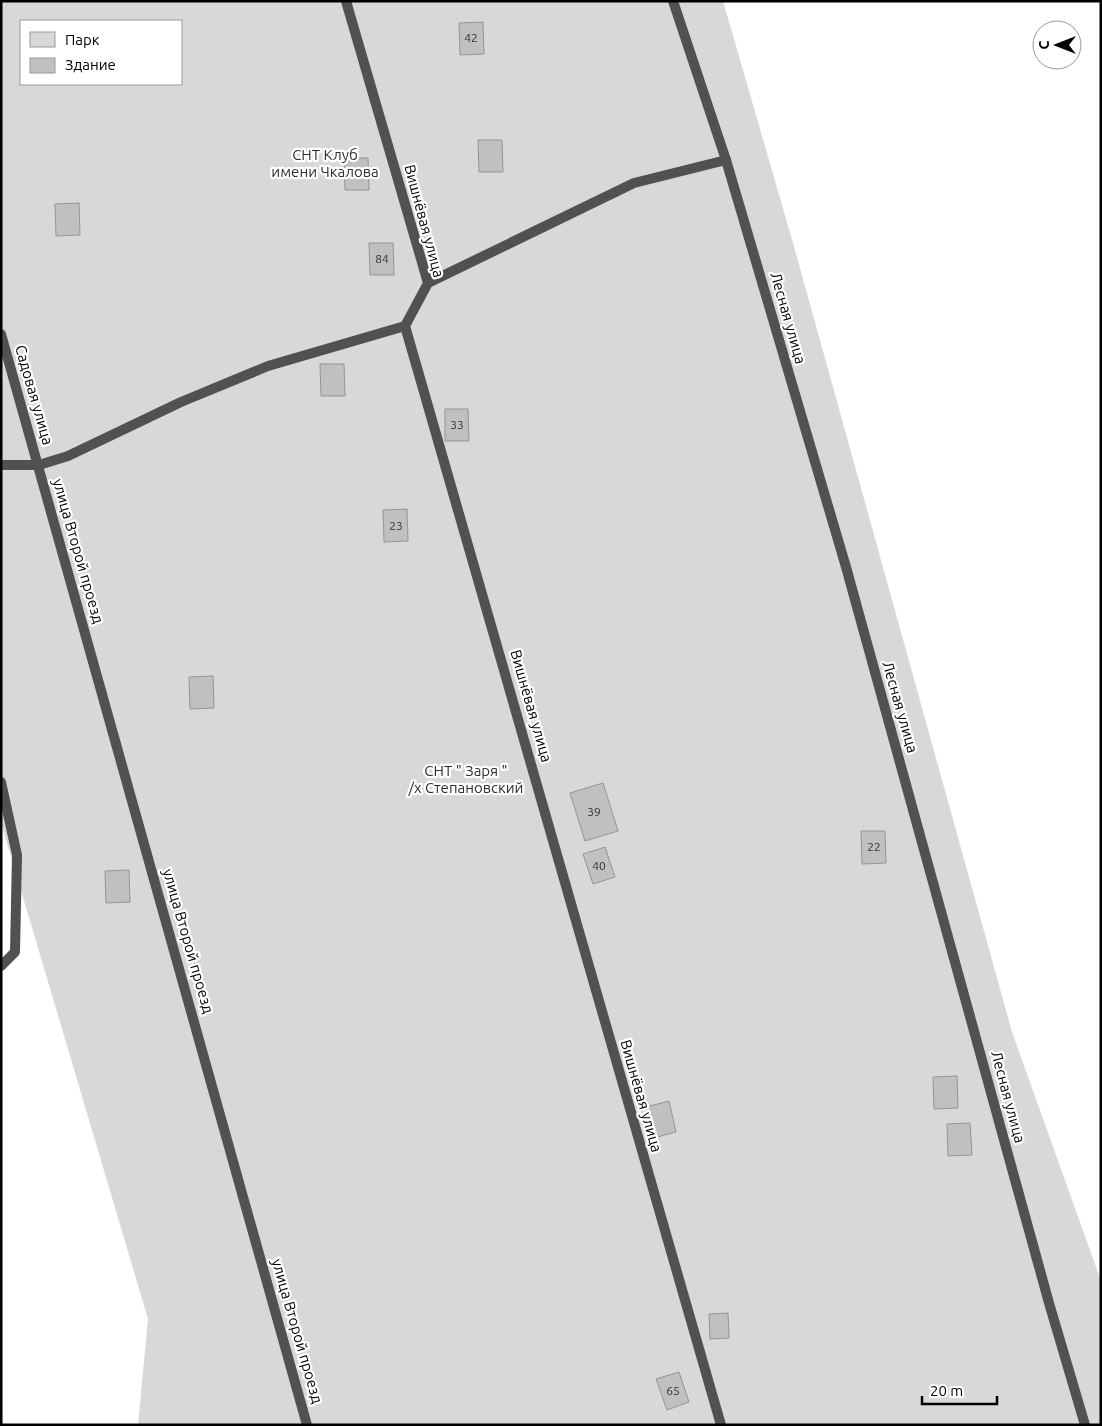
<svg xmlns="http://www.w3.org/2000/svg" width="1102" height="1426" font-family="Ubuntu,sans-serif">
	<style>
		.green { fill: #d8d8d8; fill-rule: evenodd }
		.building { fill: #c0c0c0; stroke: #959595 }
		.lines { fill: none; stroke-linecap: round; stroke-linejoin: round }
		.service { stroke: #515151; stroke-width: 10 }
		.labels { text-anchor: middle; stroke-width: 4.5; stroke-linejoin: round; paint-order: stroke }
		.number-label { font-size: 12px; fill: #303030 }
		.park-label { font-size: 15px; fill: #2f2f2f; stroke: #fff }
		.street-label { font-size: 15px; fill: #000; stroke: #fff }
	</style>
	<rect width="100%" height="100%" fill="#fff"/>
	<path class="green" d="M1 1H723L793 243 1012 1032 1101 1281V1425H138L148 1319 1 823ZM21 21H181V84H21Z"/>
	<g class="building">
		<path d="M483 22 484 54 460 55 459 23Z"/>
		<path d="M478 140H502L503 172H479Z"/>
		<path d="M344 158H368L369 190H345Z"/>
		<path d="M79 203 80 235 56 236 55 204Z"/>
		<path d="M369 243H393L394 275H370Z"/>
		<path d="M320 364H344L345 396H321Z"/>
		<path d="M445 409H468L469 441H445Z"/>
		<path d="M407 509 408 541 384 542 383 510Z"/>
		<path d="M213 676 214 708 190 709 189 677Z"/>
		<path d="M603 783 618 831 585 841 570 793Z"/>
		<path d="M861 831H885L886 863 862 864Z"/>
		<path d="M605 847 615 877 593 884 583 854Z"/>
		<path d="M129 870 130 902 106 903 105 871Z"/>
		<path d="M957 1076 958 1108 934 1109 933 1077Z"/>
		<path d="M669 1101 676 1132 654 1138 646 1107Z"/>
		<path d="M970 1123 972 1155 948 1156 947 1124Z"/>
		<path d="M728 1313 729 1338 710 1339 709 1314Z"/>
		<path d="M679 1372 689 1402 667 1410 656 1379Z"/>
	</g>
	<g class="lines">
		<g class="service">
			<path d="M346 1 428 283 405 326C513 692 615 1059 721 1425"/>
			<path d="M673 1 726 160 846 567 1049 1303 1085 1425"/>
			<path d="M428 283 634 183 726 160"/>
			<path d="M1 334 307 1425"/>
			<path d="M1 465H39L68 456 181 402 268 366 405 326"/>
			<path d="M1 782 17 855 15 952 1 966"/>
		</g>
	</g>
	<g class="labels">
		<g class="number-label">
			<text x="471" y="42">42</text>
			<text x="382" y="263">84</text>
			<text x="457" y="429">33</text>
			<text x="396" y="530">23</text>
			<text x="594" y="816">39</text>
			<text x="874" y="851">22</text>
			<text x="599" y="870">40</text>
			<text x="673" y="1395">65</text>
		</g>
		<g class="park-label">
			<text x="325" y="160">СНТ Клуб<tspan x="325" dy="17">имени Чкалова</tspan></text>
			<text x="466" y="776">СНТ " Заря "<tspan x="466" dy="17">/х Степановский</tspan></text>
		</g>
		<g class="street-label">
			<text transform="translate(424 221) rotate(75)" y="5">Вишнёвая улица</text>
			<text transform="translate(788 318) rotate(74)" y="5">Лесная улица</text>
			<text transform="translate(34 395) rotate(74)" y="5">Садовая улица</text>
			<text transform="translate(78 551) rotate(74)" y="5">улица Второй проезд</text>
			<text transform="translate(531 706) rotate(74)" y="5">Вишнёвая улица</text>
			<text transform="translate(900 707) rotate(74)" y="5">Лесная улица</text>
			<text transform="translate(188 941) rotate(74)" y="5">улица Второй проезд</text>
			<text transform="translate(641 1096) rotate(74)" y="5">Вишнёвая улица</text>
			<text transform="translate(1008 1097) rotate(75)" y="5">Лесная улица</text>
			<text transform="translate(297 1331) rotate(74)" y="5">улица Второй проезд</text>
		</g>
	</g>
	<rect width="1102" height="1426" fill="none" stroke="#000000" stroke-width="5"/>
	<rect x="20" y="20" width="162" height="65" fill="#ffffff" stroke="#999999"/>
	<rect x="30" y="32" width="25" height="15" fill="#d8d8d8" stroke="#999999"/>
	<text x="65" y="45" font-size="15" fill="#000000">Парк</text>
	<rect x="30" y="58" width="25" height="15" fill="#c0c0c0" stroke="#999999"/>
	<text x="65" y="70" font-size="15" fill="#000000">Здание</text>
	<g transform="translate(1057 45) rotate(270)"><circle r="24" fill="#ffffff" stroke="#999999"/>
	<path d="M0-4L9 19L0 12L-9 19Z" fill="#000000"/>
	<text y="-8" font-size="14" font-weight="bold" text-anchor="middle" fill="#000000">С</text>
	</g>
	<path d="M922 1396v8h75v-8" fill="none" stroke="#000000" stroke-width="2.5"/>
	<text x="930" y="1396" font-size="15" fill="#000000" stroke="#ffffff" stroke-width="4" paint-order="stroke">20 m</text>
</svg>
